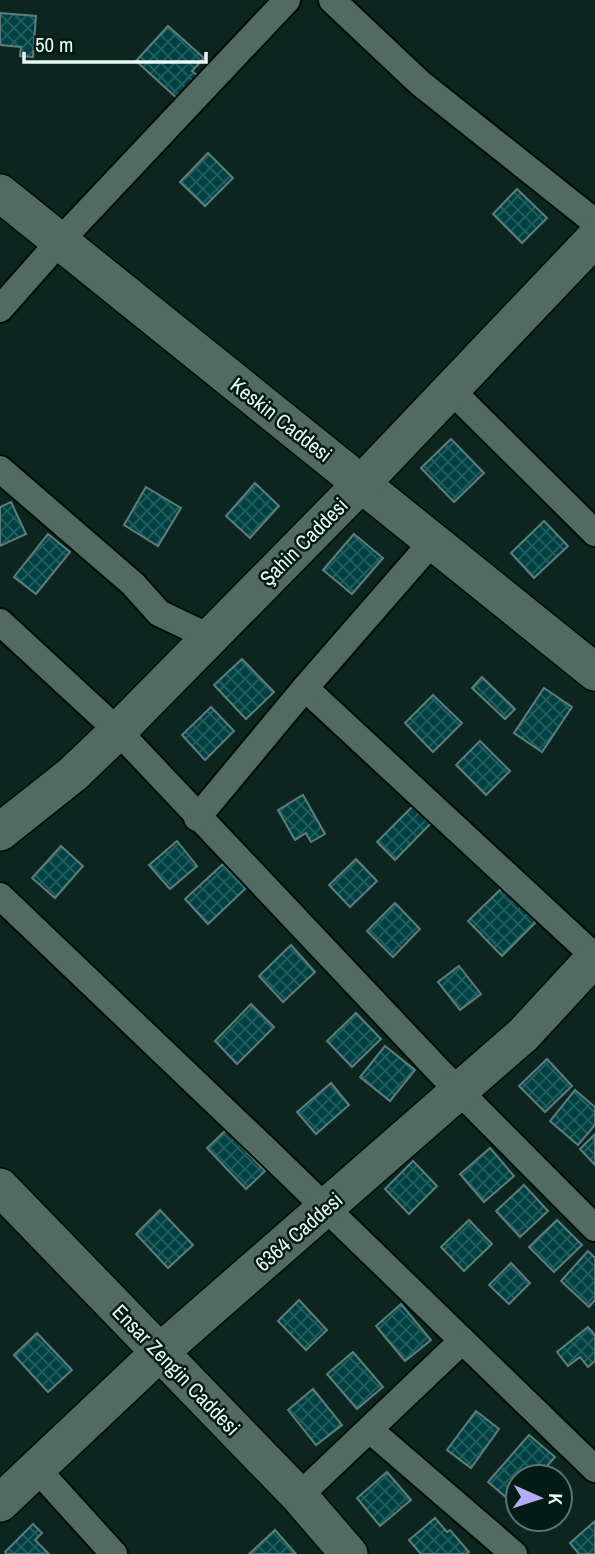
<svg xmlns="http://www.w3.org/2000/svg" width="595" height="1554" font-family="'Archivo Narrow',sans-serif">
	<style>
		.building { fill: url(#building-cross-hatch); stroke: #5f7c7c; stroke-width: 2 }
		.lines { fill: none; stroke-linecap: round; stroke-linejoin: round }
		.street-casing { stroke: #000e08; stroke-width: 30 }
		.secondary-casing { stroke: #000e08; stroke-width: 40 }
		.street { stroke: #516b63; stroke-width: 26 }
		.secondary { stroke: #516b63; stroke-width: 37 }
		.labels { text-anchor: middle; stroke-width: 5; stroke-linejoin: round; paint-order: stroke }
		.street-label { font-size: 21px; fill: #e9f8f3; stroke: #031b15 }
	</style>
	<defs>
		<pattern id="building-cross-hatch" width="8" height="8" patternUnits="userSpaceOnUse" patternTransform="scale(1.75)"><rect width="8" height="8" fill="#004243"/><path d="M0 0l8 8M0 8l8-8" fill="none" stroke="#255e5f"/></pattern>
	</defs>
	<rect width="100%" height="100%" fill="#0c251e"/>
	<g class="building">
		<path d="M0 13 36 16 33 57 20 56 21 47 0 45Z"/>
		<path d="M168 26 204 58 192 71 199 77 179 100 136 61Z"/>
		<path d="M208 153 233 178 205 206 180 182Z"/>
		<path d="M517 189 547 218 522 243 493 214Z"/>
		<path d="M451 439 484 473 454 502 421 468Z"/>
		<path d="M255 483 279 506 250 538 226 516Z"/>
		<path d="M146 487 181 508 158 546 124 525Z"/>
		<path d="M11 502 26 534 0 546V507Z"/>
		<path d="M544 521 568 546 534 578 511 553Z"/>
		<path d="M48 534 70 552 36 594 14 577Z"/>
		<path d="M354 534 383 558 352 594 323 570Z"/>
		<path d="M242 659 274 692 246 719 214 685Z"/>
		<path d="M482 677 515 709 505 719 472 688Z"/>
		<path d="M544 688 572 707 542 752 514 733Z"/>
		<path d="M433 695 462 723 433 752 405 723Z"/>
		<path d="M211 707 234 731 205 760 182 735Z"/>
		<path d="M480 741 510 771 486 795 456 765Z"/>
		<path d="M303 795 325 834 311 842 306 833 295 840 278 810Z"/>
		<path d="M414 805 432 822 395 860 377 842Z"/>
		<path d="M177 841 197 866 170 889 149 865Z"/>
		<path d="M61 846 83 866 55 898 32 878Z"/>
		<path d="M356 859 377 881 350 907 329 885Z"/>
		<path d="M223 864 246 888 208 924 185 899Z"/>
		<path d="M502 888 536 922 502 956 468 921Z"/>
		<path d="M395 903 420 929 393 957 367 931Z"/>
		<path d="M291 945 315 972 283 1002 259 976Z"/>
		<path d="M459 966 481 994 460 1010 438 982Z"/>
		<path d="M251 1004 274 1027 237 1064 215 1041Z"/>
		<path d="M356 1013 381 1039 352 1067 327 1041Z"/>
		<path d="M385 1046 415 1070 390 1101 360 1077Z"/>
		<path d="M547 1059 572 1086 545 1112 519 1086Z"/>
		<path d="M331 1083 349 1105 316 1134 297 1112Z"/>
		<path d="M575 1090 595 1107V1125L578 1145 550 1121Z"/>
		<path d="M226 1130 265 1171 246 1189 207 1148Z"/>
		<path d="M595 1134V1165L580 1149Z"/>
		<path d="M490 1148 514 1176 484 1202 460 1174Z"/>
		<path d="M413 1161 437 1186 409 1214 385 1189Z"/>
		<path d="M524 1185 548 1211 520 1237 496 1211Z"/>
		<path d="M160 1210 193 1245 168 1268 136 1234Z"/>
		<path d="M469 1220 492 1244 464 1271 441 1247Z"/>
		<path d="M557 1220 582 1245 554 1272 529 1247Z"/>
		<path d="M588 1251 595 1258V1300L589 1307 561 1281Z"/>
		<path d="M511 1263 530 1283 509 1304 489 1285Z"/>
		<path d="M299 1300 327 1330 306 1350 278 1321Z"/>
		<path d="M401 1304 431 1340 405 1361 376 1326Z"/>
		<path d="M588 1327 595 1335V1361L588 1367 580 1357 568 1366 557 1352Z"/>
		<path d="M37 1333 72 1370 48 1392 14 1355Z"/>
		<path d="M353 1352 383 1387 357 1409 327 1374Z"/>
		<path d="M313 1389 342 1425 316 1445 288 1410Z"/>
		<path d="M476 1411 499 1429 471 1468 447 1450Z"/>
		<path d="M529 1435 555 1457 537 1477H518V1500L514 1504 488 1482Z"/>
		<path d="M387 1472 411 1500 380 1526 357 1498Z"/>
		<path d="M435 1518 447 1532 450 1530 469 1552 466 1554H421L409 1540Z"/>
		<path d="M595 1521V1554H579L570 1543Z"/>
		<path d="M33 1524 42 1533 35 1540 49 1554H6L5 1552Z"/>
		<path d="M275 1530 296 1554H249Z"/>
	</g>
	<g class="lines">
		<g class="street-casing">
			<g id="street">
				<path d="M332 0 420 83 595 222"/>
				<path d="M0 309 60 241 287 0"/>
				<path d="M451 390 595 533"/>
				<path d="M0 469 133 584 159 613 209 637"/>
				<path d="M0 622 118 731 440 1072 595 1228"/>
				<path d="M305 688 595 957"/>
				<path d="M197 818 305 688 433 541"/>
				<path d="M0 896 266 1150 595 1469"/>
				<path d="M370 1430 514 1554"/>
				<path d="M37 1469 114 1554"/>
				<path d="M299 1496 462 1341"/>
			</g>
		</g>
		<g class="secondary-casing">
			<g id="secondary">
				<path d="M0 193 595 672"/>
				<path d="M0 832 73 774 118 731 362 483 595 238"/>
				<path d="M0 1187 299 1496 349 1554"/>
				<path d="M0 1503 159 1353 524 1034 595 957"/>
			</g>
		</g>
		<use href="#street" class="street"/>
		<use href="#secondary" class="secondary"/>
	</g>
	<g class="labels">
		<g class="street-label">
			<text transform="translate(281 420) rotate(38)" y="7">Keskin Caddesi</text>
			<text transform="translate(304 542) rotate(-45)" y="7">Şahin Caddesi</text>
			<text transform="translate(299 1232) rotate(-41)" y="7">6364 Caddesi</text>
			<text transform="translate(176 1370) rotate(46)" y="7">Ensar Zengin Caddesi</text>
		</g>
	</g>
	<g transform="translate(539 1498) rotate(93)"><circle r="33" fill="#031b15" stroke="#5f736e" stroke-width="2"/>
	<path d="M0-5L12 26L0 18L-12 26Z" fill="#b5acf8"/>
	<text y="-10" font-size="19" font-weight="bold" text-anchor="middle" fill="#e9f8f3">K</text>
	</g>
	<path d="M24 52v10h182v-10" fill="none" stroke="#e9f8f3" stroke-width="3.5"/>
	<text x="35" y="52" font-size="21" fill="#e9f8f3" stroke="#031b15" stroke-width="5" paint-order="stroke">50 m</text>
</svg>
